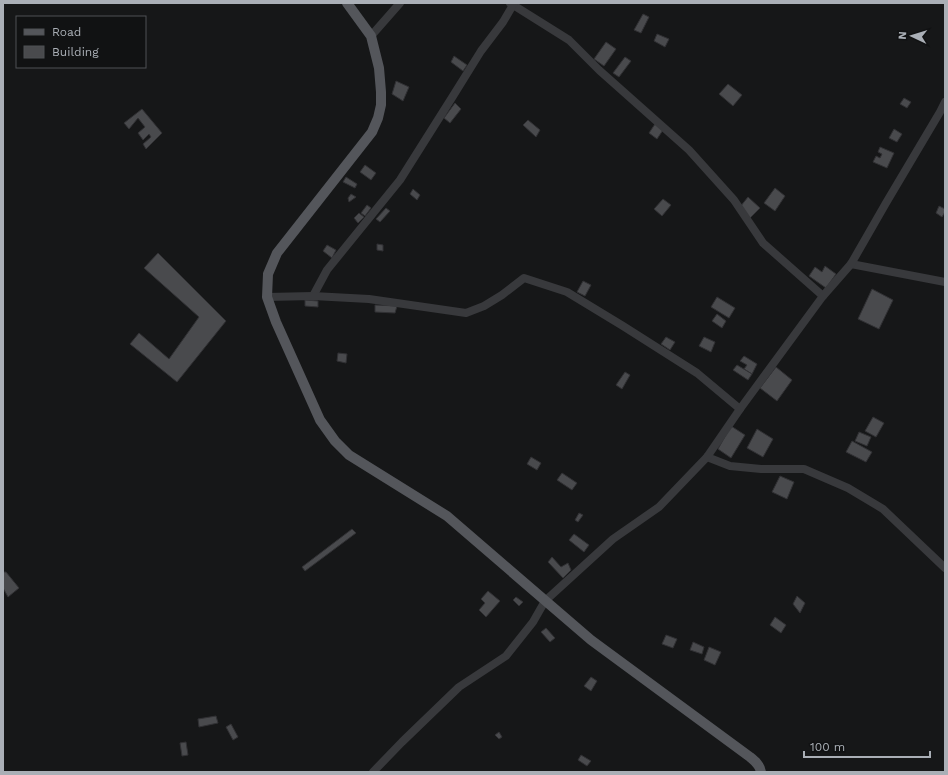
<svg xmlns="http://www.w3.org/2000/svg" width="948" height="775" font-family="'Work Sans',sans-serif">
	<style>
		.building { fill: #494a4d; stroke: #313134 }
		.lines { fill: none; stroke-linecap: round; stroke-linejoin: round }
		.minor { stroke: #38393c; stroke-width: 8 }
		.major { stroke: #54565b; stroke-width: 10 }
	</style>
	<rect width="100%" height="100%" fill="#161718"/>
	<g class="building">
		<path d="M643 14 649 17 641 33 634 30Z"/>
		<path d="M657 34 669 39 665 47 654 41Z"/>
		<path d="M606 42 616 49 604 66 594 59Z"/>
		<path d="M454 56 467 65 463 71 451 62Z"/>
		<path d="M625 57 631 61 619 77 613 73Z"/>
		<path d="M396 81 409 87 403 101 392 94Z"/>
		<path d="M728 84 742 95 733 106 719 94Z"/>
		<path d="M904 98 911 102 907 108 900 104Z"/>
		<path d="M455 103 461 109 450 123 444 118Z"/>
		<path d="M142 109 162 133 146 149 143 144 151 137 149 134 143 140 138 133 145 127 138 118 129 129 124 123Z"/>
		<path d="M528 120 540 130 536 137 523 125Z"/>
		<path d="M655 124 663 130 657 139 649 133Z"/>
		<path d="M894 129 902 134 897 142 889 138Z"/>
		<path d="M880 147 894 153 887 168 873 162 876 156 880 158 882 154 878 152Z"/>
		<path d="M365 165 376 173 371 180 360 172Z"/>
		<path d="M346 177 357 184 355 188 343 182Z"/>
		<path d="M775 188 785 196 775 211 764 203Z"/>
		<path d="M413 189 420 195 417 200 410 194Z"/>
		<path d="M351 194 356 197 349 202 348 198Z"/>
		<path d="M748 197 760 208 750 218 740 207Z"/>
		<path d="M663 199 671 205 662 216 654 209Z"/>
		<path d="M367 205 371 208 365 216 361 213Z"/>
		<path d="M939 206 945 209V212L942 217 936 213Z"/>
		<path d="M386 208 390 211 380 222 376 219Z"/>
		<path d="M359 213 364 217 358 223 354 218Z"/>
		<path d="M377 244 383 245V251L377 250Z"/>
		<path d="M327 245 336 250 332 258 323 251Z"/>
		<path d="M158 253 226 321 177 382 130 344 139 333 169 359 199 317 144 268Z"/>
		<path d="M825 266 836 274 826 288 809 276 815 267 822 272Z"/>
		<path d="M583 281 591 285 585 296 577 292Z"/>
		<path d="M872 289 893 300 879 329 858 319Z"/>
		<path d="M717 297 735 308 729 318 711 307Z"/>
		<path d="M305 300 318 301V307L305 306Z"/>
		<path d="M375 305 397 306 395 313 375 312Z"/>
		<path d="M717 314 726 321 722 328 712 321Z"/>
		<path d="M666 337 675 342 670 350 661 344Z"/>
		<path d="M704 337 715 342 711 352 699 346Z"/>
		<path d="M338 353 347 354 346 363 337 361Z"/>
		<path d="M744 356 757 364 752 374 744 369 747 365 740 361Z"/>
		<path d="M737 365 752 374 748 380 733 370Z"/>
		<path d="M776 367 792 380 777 401 760 388Z"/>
		<path d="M625 372 630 375 622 389 616 385Z"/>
		<path d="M873 417 884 423 876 437 865 431Z"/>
		<path d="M731 426 745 435 731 458 718 449Z"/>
		<path d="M757 429 773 439 763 457 747 448Z"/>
		<path d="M859 432 871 437 867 446 855 441Z"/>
		<path d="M852 441 872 452 866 462 846 452Z"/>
		<path d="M531 457 541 463 537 470 527 464Z"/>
		<path d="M562 473 577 483 572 490 557 480Z"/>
		<path d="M780 476 794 482 787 499 772 492Z"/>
		<path d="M579 513 583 515 578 522 575 520Z"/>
		<path d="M352 529 356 533 305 571 302 567Z"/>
		<path d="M574 534 589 545 584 552 569 540Z"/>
		<path d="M552 557 561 567 568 563 571 570 563 578 548 562Z"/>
		<path d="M3 572H6L19 588 8 597 3 588Z"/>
		<path d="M488 591 500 601 486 617 479 610 485 603 481 599Z"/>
		<path d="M797 596 805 603 800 613 793 604Z"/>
		<path d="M516 597 523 602 519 606 513 600Z"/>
		<path d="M775 617 786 625 781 633 770 625Z"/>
		<path d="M546 628 555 638 550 642 541 632Z"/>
		<path d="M666 635 677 639 673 648 662 644Z"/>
		<path d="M693 642 704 647 702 654 690 650Z"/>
		<path d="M709 647 721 652 715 665 704 660Z"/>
		<path d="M591 677 597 681 591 691 584 686Z"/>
		<path d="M216 716 218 723 199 727 198 719Z"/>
		<path d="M231 724 238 737 233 740 226 727Z"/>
		<path d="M499 732 502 737 499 739 495 735Z"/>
		<path d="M186 742 188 755 182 756 180 743Z"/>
		<path d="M581 755 591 761 587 766 578 760Z"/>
	</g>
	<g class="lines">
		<g class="minor">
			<path d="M510 3 569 40 599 70 689 150 734 200 763 243 823 296"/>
			<path d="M371 36 400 3"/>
			<path d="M851 264 945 282"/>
			<path d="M313 296 327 270 400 180 453 96 481 51 503 22 513 5"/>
			<path d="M267 297 313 296 369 299 466 313 484 306 502 295 524 278 567 292 623 326 697 373 740 409"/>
			<path d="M707 457 730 466 761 469H804L848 488 883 509 945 568"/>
			<path d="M373 772 402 742 459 687 506 656 533 622 545 601 613 539 659 507 707 457 740 409 823 296 851 264 886 203 940 112 945 102"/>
		</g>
		<path class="major" d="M347 3 371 36 379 68 381 92V105L378 118 372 132 277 253 268 274 267 297 276 322 320 420 335 441 349 455 447 516 591 640 750 757C755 761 760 765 761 772"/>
	</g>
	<rect width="948" height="775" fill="none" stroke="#aaafb6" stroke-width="8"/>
	<rect x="16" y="16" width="130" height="52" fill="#111213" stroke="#4e5154"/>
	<rect x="24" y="29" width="20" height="6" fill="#54565b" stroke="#4e5154"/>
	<text x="52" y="36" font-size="12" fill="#aaafb6">Road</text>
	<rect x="24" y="46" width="20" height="12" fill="#494a4d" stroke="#4e5154"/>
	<text x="52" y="56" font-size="12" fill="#aaafb6">Building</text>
	<g transform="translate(912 36) rotate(274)" stroke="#111213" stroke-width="3" paint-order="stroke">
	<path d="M0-3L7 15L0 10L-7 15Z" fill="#aaafb6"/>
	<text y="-6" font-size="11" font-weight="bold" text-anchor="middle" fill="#aaafb6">N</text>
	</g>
	<path d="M804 751v6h126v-6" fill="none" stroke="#aaafb6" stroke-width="2"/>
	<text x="810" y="751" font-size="12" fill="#aaafb6" stroke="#111213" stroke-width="3" paint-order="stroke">100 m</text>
</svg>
